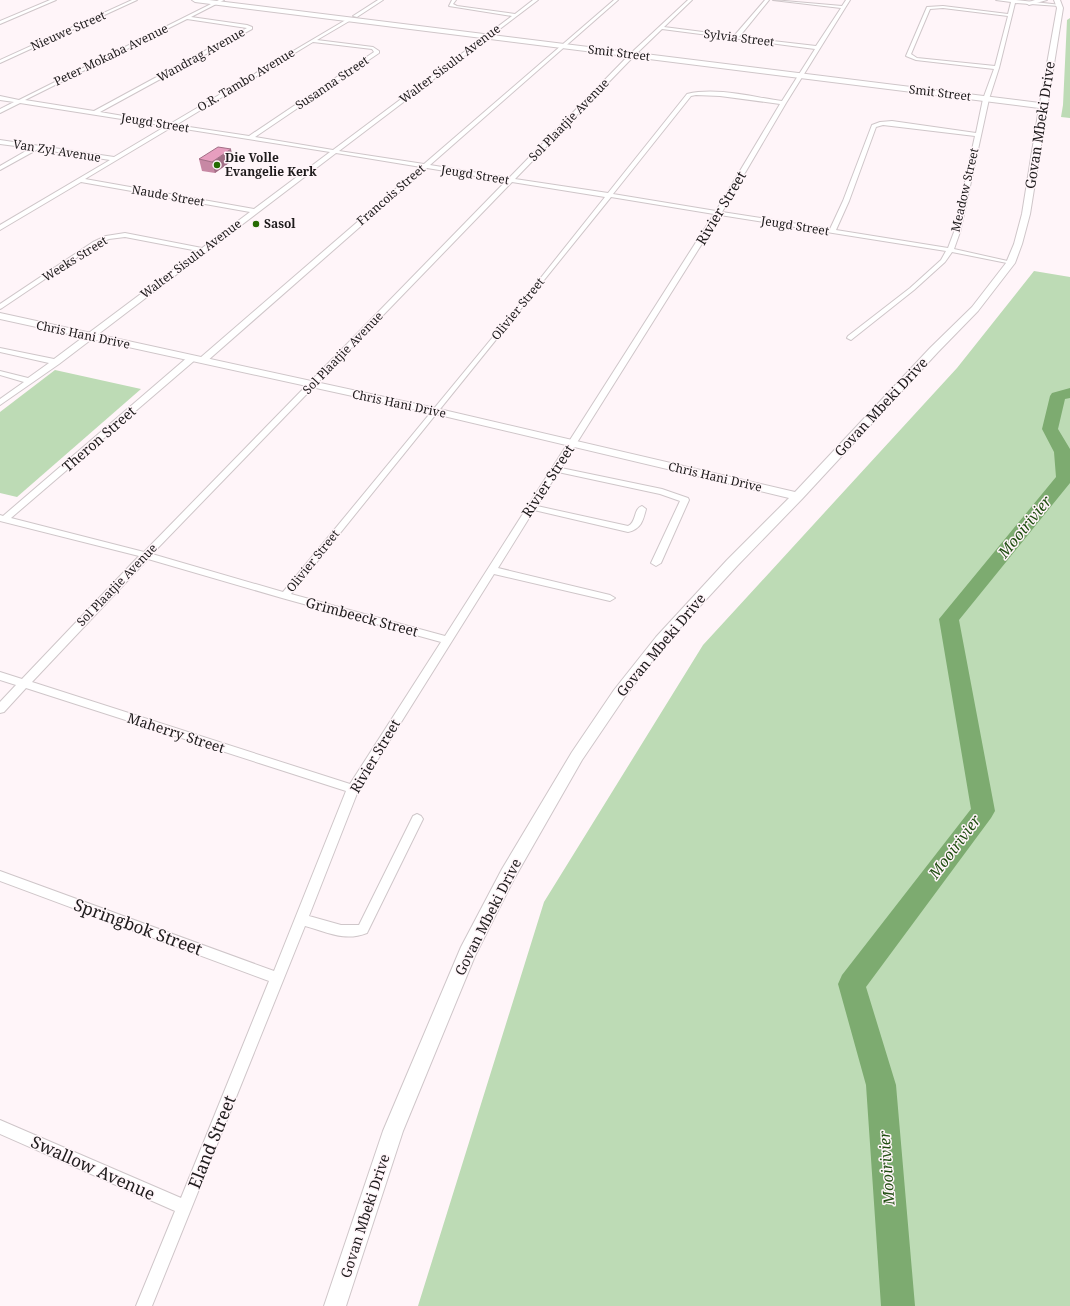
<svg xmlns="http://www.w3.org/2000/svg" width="1070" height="1306" font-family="'Noto Serif',serif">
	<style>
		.green { fill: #bddbb5 }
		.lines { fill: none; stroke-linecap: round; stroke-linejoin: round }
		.river { fill: #7dab70; fill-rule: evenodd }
		.street-casing { stroke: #cfc6c9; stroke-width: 2 }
		.secondary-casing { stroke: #cfc6c9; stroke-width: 2 }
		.street { fill: #fff; fill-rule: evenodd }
		.secondary { fill: #fff; fill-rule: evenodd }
		.wall { fill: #c788a4 }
		.shaded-wall { fill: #a26f86 }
		.building { fill: #e79ebf; stroke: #a26f86 }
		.poi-dot { fill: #256b03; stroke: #fff5f9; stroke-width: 1.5 }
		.labels { text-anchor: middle; stroke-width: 3; stroke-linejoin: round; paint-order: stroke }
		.far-street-label { font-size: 12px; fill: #1e1b1c; stroke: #fff5f9 }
		.far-poi-label { font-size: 12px; font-weight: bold; fill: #1e1b1c; stroke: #fff5f9; text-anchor: start }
		.street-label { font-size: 14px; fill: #1e1b1c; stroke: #fff5f9 }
		.water-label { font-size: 15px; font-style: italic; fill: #204d11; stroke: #fff5f9 }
		.near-street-label { font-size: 17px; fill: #1e1b1c; stroke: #fff5f9 }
	</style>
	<rect width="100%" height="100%" fill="#fff5f9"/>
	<g class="green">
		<path d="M1070 18V118L1061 117 1063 105 1067 20Z"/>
		<path d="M1034 271 1070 277V1306H418L544 902 703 645 957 368Z"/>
		<path d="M55 370 141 389 17 497 0 493V412Z"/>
	</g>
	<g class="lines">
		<path class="river" d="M1070 388V398L1065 399 1058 429 1070 449V483L959 620 995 811 991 818 866 987 896 1085 915 1306H881L866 1085 838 984 842 975 971 809 939 619 1056 477 1054 452 1042 429 1050 396 1052 393Z"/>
		<g class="street-casing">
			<g id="street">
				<path d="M50 0H56L0 24V21Z"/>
				<path d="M132 0H137L0 63V60Z"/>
				<path d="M219 0H224L191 17 247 25 252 27V29L100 112 170 124 349 18 351 20 317 40 373 47 379 51V53L255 137 333 150 512 16 449 6 452 0H456L453 4 457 6 515 14 533 0H538L339 151 424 164 614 0H618L430 165 509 178 630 54 688 0H692L664 27 734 36 765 0H769L739 37 816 46 841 8 773 0 842 6 846 0H850L786 103 722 212 830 229 843 201 872 125 880 122 892 121 976 133 983 99 994 69 916 60 906 56 927 7 943 6 1008 14 1011 2 996 0H1016L1061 5 1059 6 1015 3 999 68 989 99 960 232 954 249 1012 262V264L952 252 945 262 914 290 851 340 847 338 848 336 910 288 941 260 946 251 720 215 561 468 662 489 688 498 689 500 661 563 656 566 651 563 680 501 660 494 558 472 537 506 628 526C637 522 633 509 642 506L646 509C643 521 641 529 628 532L534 510 498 568 610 595 615 598 610 601 494 574 358 791 309 916 341 925H359L413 816 417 814 421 816 423 819 367 933C344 942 328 932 305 926L152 1306H136L175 1211 0 1134V1120L181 1198 269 981 0 881V871L274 971 346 791 26 688 4 712 0 713V702L16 685 0 680V672L22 679 139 556 0 521V515L3 516 189 356H195V360L11 518 144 552 506 181 427 168 206 362H200V358L421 167 336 153 59 364 0 405V399L24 382 0 375V371L28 378 49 363 0 352V348L54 359 198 251 125 237 109 239 97 244 2 308 0 309V304L93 242 106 236 125 233 202 248 250 212 81 182 0 230V225L110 160 38 149 0 170V166L31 148 0 144V140L114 157 166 126 20 103 0 113V109L14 102 0 100V96L19 100ZM943 8 1008 16 995 66 917 58 911 54 930 9ZM187 19 247 28 94 111 25 100ZM662 29 815 49 782 101C752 97 717 87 687 94L608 193 515 179 634 56ZM313 42 372 49 374 52 249 136 176 125ZM696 95 720 96 780 104 716 211 613 194 691 96ZM883 125 975 136 954 232 948 248 836 230 849 201 876 127ZM172 127 330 152 254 209 85 179ZM512 182 605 197 516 309 283 592 152 554ZM611 197 714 214 445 636 291 594ZM148 559 282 598 441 642 350 784 32 682Z"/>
				<path d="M378 0H383L357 17 353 16Z"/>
			</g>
		</g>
		<g class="secondary-casing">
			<g id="secondary">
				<path d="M192 0H209L1040 103 1057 8 1054 0H1060L1063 8 1030 214 1022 244 1015 263 978 311 938 352 802 499 737 566 666 643 624 698 582 760 514 879 475 956 403 1131 346 1306H324L383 1131 461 947 502 869 572 752 614 690 656 637 727 560 789 498 435 414 0 319V313L435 408 795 492 930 348 972 307 1006 263 1014 244 1022 214 1039 108 195 2Z"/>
				<path d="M1035 0H1047L1029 5 1026 3Z"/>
			</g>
		</g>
		<use href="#street" class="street"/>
		<use href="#secondary" class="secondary"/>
	</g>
	<path class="wall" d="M199 159 233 160 215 173 202 171Z"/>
	<path class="shaded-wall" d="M231 149 233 160 215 173 212 162Z"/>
	<path class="building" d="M218 147 231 149 212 162 199 159Z"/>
	<g class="poi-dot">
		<circle cx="217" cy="165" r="4"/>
		<circle cx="256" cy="224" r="4"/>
	</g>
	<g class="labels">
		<g class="far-street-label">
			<text transform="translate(68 31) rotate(-24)" y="4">Nieuwe Street</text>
			<text transform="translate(739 38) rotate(7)" y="4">Sylvia Street</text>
			<text transform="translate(619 53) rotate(7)" y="4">Smit Street</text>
			<text transform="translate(111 55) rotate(-26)" y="4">Peter Mokaba Avenue</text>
			<text transform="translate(201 55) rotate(-29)" y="4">Wandrag Avenue</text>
			<text transform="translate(450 64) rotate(-37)" y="4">Walter Sisulu Avenue</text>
			<text transform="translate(246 80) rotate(-31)" y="4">O.R. Tambo Avenue</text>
			<text transform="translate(332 83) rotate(-34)" y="4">Susanna Street</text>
			<text transform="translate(940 93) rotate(7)" y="4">Smit Street</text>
			<text transform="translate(569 120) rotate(-46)" y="4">Sol Plaatjie Avenue</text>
			<text transform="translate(155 123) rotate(9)" y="4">Jeugd Street</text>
			<text transform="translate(57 151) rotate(9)" y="4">Van Zyl Avenue</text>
			<text transform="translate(475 175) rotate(9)" y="4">Jeugd Street</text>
			<text transform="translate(965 190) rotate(-77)" y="4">Meadow Street</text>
			<text transform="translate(391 195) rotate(-41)" y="4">Francois Street</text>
			<text transform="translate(168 196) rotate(10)" y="4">Naude Street</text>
			<text transform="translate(795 226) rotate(9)" y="4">Jeugd Street</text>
			<text transform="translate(75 259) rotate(-32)" y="4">Weeks Street</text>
			<text transform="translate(191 259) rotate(-37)" y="4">Walter Sisulu Avenue</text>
			<text transform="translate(518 309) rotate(-51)" y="4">Olivier Street</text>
			<text transform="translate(83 335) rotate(12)" y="4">Chris Hani Drive</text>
			<text transform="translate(343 353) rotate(-46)" y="4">Sol Plaatjie Avenue</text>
			<text transform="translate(399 404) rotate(12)" y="4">Chris Hani Drive</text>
			<text transform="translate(715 477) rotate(13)" y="4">Chris Hani Drive</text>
			<text transform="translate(313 561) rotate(-51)" y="4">Olivier Street</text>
			<text transform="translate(117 585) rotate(-46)" y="4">Sol Plaatjie Avenue</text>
		</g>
		<g class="far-poi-label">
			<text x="225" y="162">Die Volle<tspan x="225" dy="14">Evangelie Kerk</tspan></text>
			<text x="264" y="228">Sasol</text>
		</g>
		<g class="street-label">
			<text transform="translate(1040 125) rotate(-81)" y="5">Govan Mbeki Drive</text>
			<text transform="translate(721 208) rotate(-59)" y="5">Rivier Street</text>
			<text transform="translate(881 407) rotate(-47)" y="5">Govan Mbeki Drive</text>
			<text transform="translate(99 439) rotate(-41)" y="5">Theron Street</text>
			<text transform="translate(548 481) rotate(-57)" y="5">Rivier Street</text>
			<text transform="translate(362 617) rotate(15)" y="5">Grimbeeck Street</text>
			<text transform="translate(661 645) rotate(-50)" y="5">Govan Mbeki Drive</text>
			<text transform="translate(176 733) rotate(18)" y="5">Maherry Street</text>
			<text transform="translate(375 756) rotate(-59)" y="5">Rivier Street</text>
			<text transform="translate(488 917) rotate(-63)" y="5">Govan Mbeki Drive</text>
			<text transform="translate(365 1216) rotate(-72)" y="5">Govan Mbeki Drive</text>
		</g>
		<g class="water-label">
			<text transform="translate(1025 527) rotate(-51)" y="5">Mooirivier</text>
			<text transform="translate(955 847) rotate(-53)" y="5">Mooirivier</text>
			<text transform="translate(887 1168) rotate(-94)" y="5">Mooirivier</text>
		</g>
		<g class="near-street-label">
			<text transform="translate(138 927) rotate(20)" y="6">Springbok Street</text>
			<text transform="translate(212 1142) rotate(-68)" y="6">Eland Street</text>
			<text transform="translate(93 1168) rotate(24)" y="6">Swallow Avenue</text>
		</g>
	</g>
</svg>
